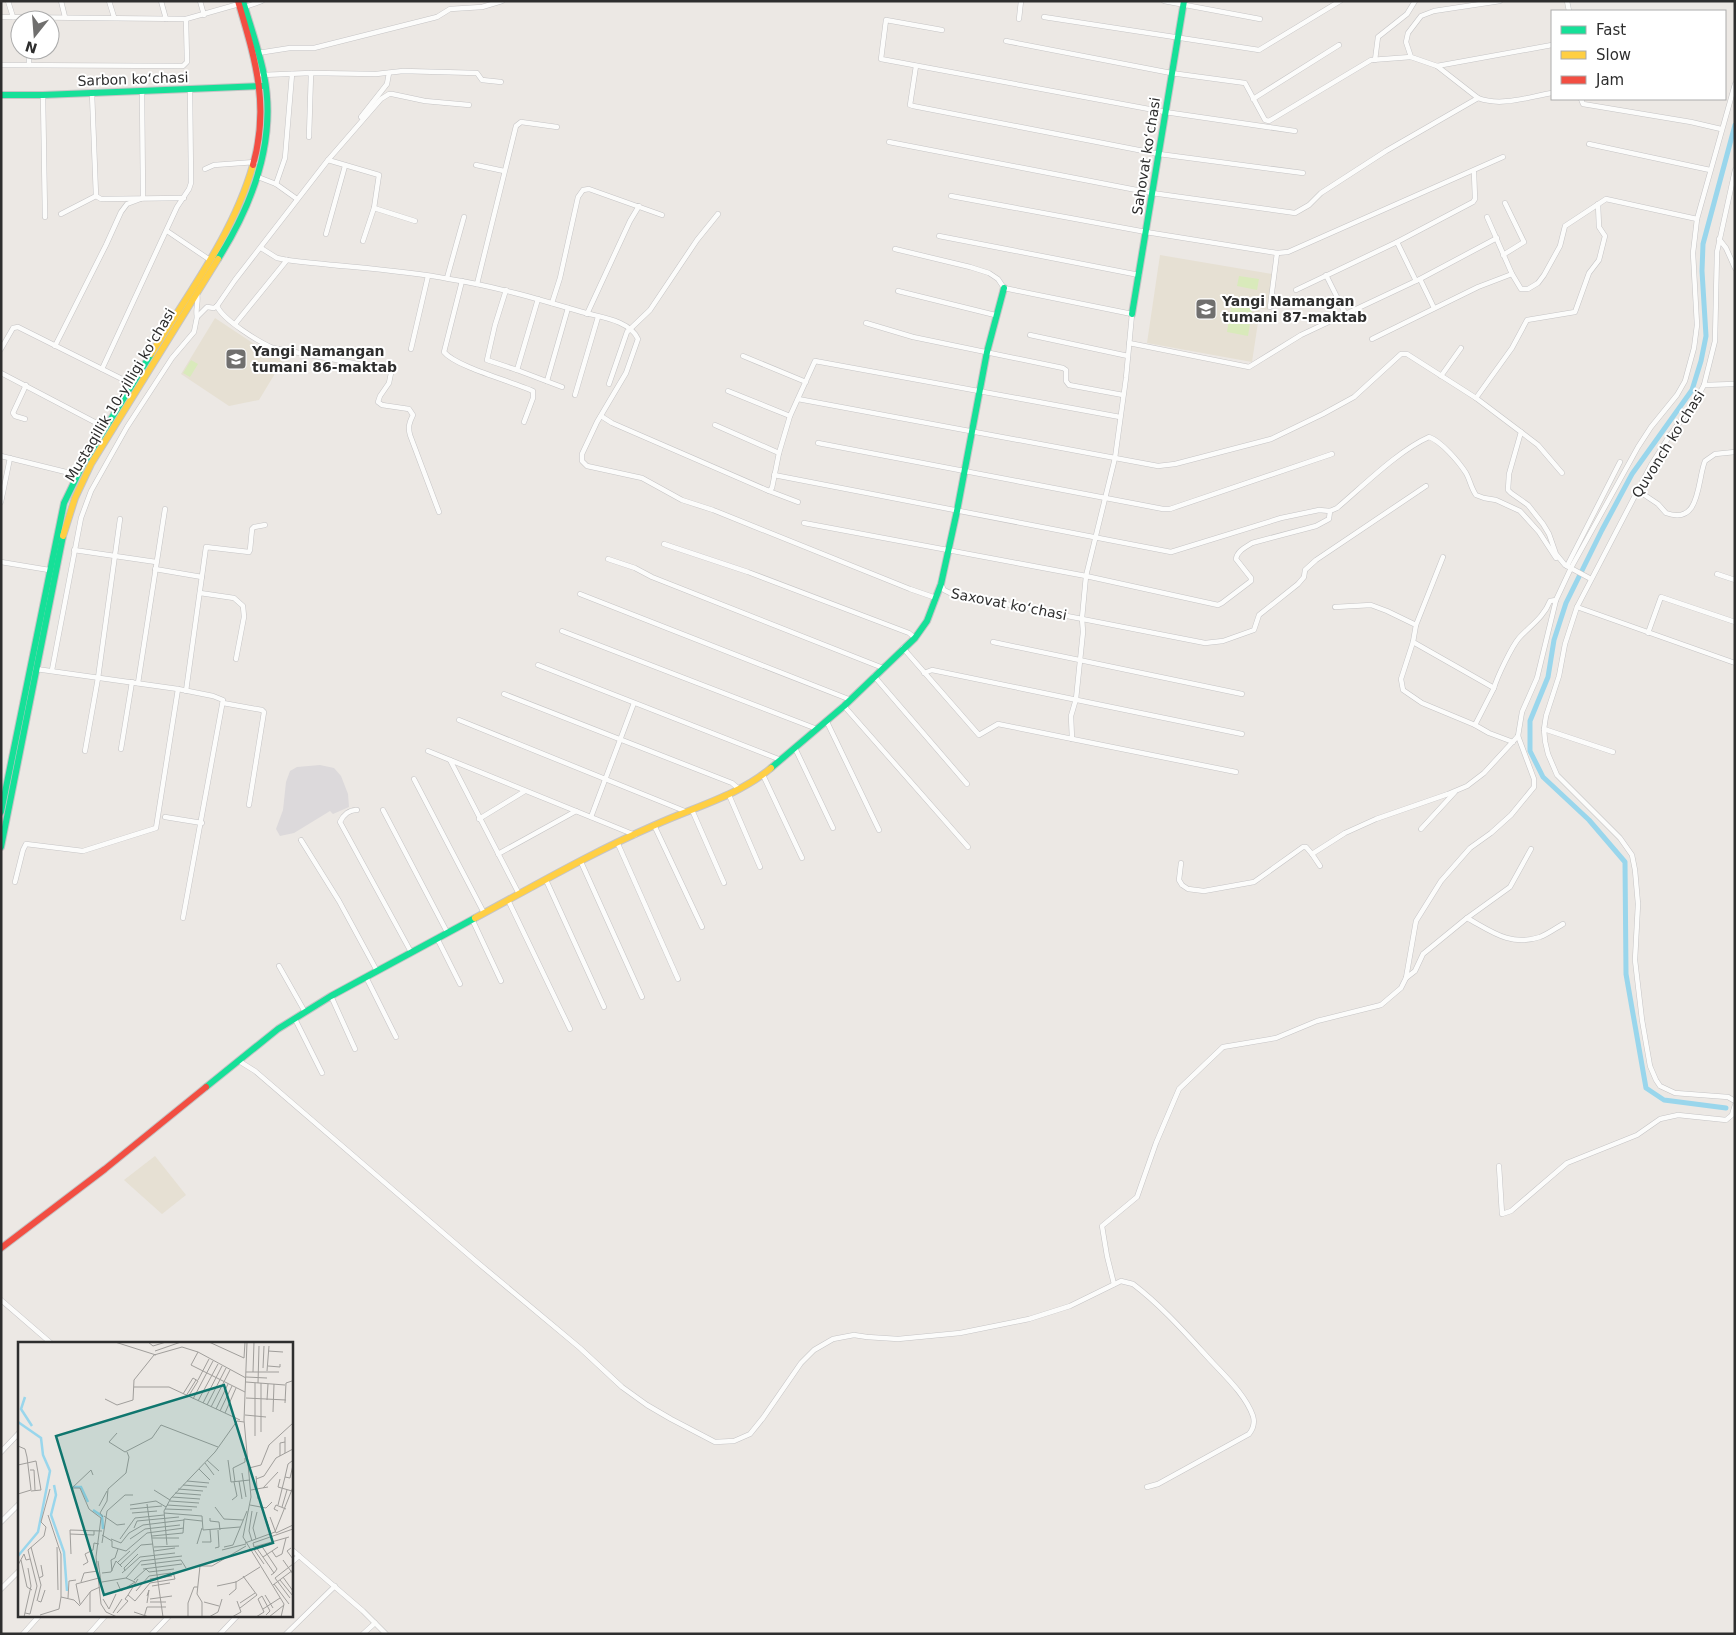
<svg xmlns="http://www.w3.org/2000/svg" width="1736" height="1635" font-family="'DejaVu Sans',sans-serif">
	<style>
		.industrial { fill: #dcd9db }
		.education { fill: #e6e0d3 }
		.pitch { fill: #d9eabb }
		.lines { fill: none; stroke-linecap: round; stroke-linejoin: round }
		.canal { stroke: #99d6ec; stroke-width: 5 }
		.street-casing { stroke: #c5c4c5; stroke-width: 5.5 }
		.fast-casing { stroke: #c5c4c5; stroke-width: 8 }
		.slow-casing { stroke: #c5c4c5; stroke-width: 8 }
		.jam-casing { stroke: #c5c4c5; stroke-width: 8 }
		.street { stroke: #fcfcfb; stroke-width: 4.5 }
		.fast { stroke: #16e098; stroke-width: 6 }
		.slow { stroke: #ffcf43; stroke-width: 6 }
		.jam { stroke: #f24e42; stroke-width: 6 }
		.labels { text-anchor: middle; stroke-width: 4; stroke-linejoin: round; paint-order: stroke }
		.street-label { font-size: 14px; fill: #2e2e2e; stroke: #fff }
		.poi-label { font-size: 14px; font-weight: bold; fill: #2e2e2e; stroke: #fff; text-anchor: start }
		.inset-river { fill: none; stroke: #99d6ec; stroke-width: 2.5 }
		.inset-road { fill: none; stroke: #a09e9b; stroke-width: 1 }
		.view { fill: #0f766e; fill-opacity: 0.15; stroke: #0f766e; stroke-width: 2.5 }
		.inset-edge { fill: none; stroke: #2e2e2e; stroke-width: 2.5 }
	</style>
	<rect width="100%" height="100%" fill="#ece8e4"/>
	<path class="industrial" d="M320 765 334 768 341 776 348 794 349 807 333 814 330 811 294 833 280 836 276 829 283 810 286 782 290 771 297 767Z"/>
	<g class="education">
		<path d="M1160 255 1272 274 1268 310 1260 309 1252 362 1147 343Z"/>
		<path d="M215 318 266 352 283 355 282 362 259 400 229 406 181 374Z"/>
		<path d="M155 1156 186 1195 162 1214 124 1180Z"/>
	</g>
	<g class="pitch">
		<path d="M1239 276 1259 279 1257 290 1237 286Z"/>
		<path d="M1233 296 1254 299 1248 336 1227 332Z"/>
		<path d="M191 360 198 364 190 377 183 373Z"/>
	</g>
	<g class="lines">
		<path class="canal" d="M1726 1108 1664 1100 1646 1088 1626 974 1625 862 1589 820 1543 777 1530 751V721L1548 677 1554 640 1566 603 1602 530 1632 474 1692 390 1701 361 1706 336 1702 271 1703 244 1735 125"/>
		<g class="street-casing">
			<g id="street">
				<path d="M8 1 13 17"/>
				<path d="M61 1 65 17"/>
				<path d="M109 1 114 17"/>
				<path d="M161 1 166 19"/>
				<path d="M200 1 204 15"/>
				<path d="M1164 1 1260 19"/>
				<path d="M1500 1 1434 11 1421 16 1408 33 1406 42 1411 57 1437 66 1478 98C1501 107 1528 97 1552 93"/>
				<path d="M1567 1 1569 11"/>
				<path d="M245 7 262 1"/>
				<path d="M1 17 186 19 239 4"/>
				<path d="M1044 17 1259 50 1340 1"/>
				<path d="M1019 19 1021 1"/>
				<path d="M942 30 886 20 881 59 1165 112 1295 131"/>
				<path d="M1006 41 1171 73 1245 83 1265 120 1269 121 1371 60 1411 57"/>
				<path d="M29 50V65"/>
				<path d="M258 53 290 48H314L437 17 450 9 482 7 502 1"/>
				<path d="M1375 60 1378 37 1407 14 1415 1"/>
				<path d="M1 65 183 66 187 62 186 19"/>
				<path d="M916 66 910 105 913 106 1159 154 1303 173"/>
				<path d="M1437 66 1552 45"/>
				<path d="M262 75 311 73 376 74 403 71 477 73 482 80 501 82"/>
				<path d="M92 93 96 196 101 199 184 198"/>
				<path d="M43 95 45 217"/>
				<path d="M1253 99 1339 45"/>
				<path d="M1581 99 1583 104 1691 122 1721 129"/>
				<path d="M361 117 387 84 389 73"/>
				<path d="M309 137 311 73"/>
				<path d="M889 142 1152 193 1295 213 1309 205 1321 193 1386 151 1478 98"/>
				<path d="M1589 144 1710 170"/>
				<path d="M328 160 379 175 374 208 363 241"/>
				<path d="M476 165 504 171"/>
				<path d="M205 169 214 165 255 162"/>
				<path d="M1735 170 1717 252 1715 341 1704 385 1695 402 1670 435 1651 465 1577 607 1565 644 1559 676 1546 716 1544 729 1545 741 1548 754 1557 775 1620 838 1632 855 1635 870 1638 904 1635 960 1642 1020 1650 1066 1656 1080 1660 1086 1675 1093 1728 1097 1735 1101"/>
				<path d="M258 177 276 184 297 199"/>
				<path d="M276 184 285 158 292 74"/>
				<path d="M951 196 1146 232 1277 253 1288 252 1503 157"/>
				<path d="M374 208 415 221"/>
				<path d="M61 214 96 196"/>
				<path d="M1487 217 1512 274 1521 289H1528L1538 283 1544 275 1560 246 1565 226 1606 199 1697 219"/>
				<path d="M167 231 210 260"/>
				<path d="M326 234 345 166"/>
				<path d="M939 236 1139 275"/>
				<path d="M1719 239 1726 248 1735 268"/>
				<path d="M1397 242 1416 281"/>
				<path d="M261 248 277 258 287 260C341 267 396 269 449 279 494 286 538 299 582 312 599 317 630 320 638 339L626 373 597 422 582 454V461L587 466 642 478 682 500 713 510 910 589 936 598"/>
				<path d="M895 249 970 267 989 273 998 279 1004 288 1132 314 1126 378 1115 458 1086 576 1082 618 1083 632 1076 699 1071 716 1072 739"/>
				<path d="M1503 255 1524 242 1505 203"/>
				<path d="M1326 275 1346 315"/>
				<path d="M447 278 464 217"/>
				<path d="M1420 279 1434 308"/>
				<path d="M462 281 444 352C456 367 514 382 533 391V398L524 422"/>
				<path d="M477 284 516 126 521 122 557 127"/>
				<path d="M506 290 495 325 487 360 517 370"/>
				<path d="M1296 290 1397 242 1473 202 1475 199 1474 172"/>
				<path d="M898 291 995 315"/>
				<path d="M197 294C199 302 195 309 197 317"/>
				<path d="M538 299 517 370 562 387"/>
				<path d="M552 303 560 278 578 197 583 190 589 189 662 215"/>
				<path d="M217 306C223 320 259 342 273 348L390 370 391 373 389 383 380 396 378 402 382 405 409 409 413 415C409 423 408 427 410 435L439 512"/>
				<path d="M217 306 235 280 328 160 381 99 389 94H392L425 101 469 105"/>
				<path d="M1270 307 1277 253"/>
				<path d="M587 314 630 221 639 206"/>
				<path d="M866 323 913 337 1063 368 1066 370V381L1069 385 1123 395"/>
				<path d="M235 324 287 260"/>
				<path d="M1030 335 1128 356"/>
				<path d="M1372 339 1478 287 1512 274"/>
				<path d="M1129 343 1249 367 1301 335 1420 279 1497 238"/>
				<path d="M55 346 106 245 121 212 127 204 143 198 142 91"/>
				<path d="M1 349 13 328 18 327 132 384"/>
				<path d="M411 349 428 276"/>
				<path d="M743 356 806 382"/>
				<path d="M102 369 177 207 189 189 191 183 190 89"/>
				<path d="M1 373 106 428"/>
				<path d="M1441 376 1461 348"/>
				<path d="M547 381 568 308"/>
				<path d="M609 384 627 332 650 310 697 240 718 214"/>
				<path d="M1704 385 1735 384"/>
				<path d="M728 391 790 416"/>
				<path d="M575 395 598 317"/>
				<path d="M1476 398 1512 348 1527 320 1575 312 1589 273 1599 260 1605 236 1599 227 1598 204"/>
				<path d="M798 399 1158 466 1175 464 1271 439 1323 414 1354 397 1401 354H1407L1476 398 1521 432 1509 474 1508 490 1511 493 1528 505 1543 524 1549 534 1556 554 1565 565 1591 579"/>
				<path d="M601 416 612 423 769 491 772 488 779 453 790 416 815 361 1120 417"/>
				<path d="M25 419 15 416 13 413 26 385"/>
				<path d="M715 425 779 453"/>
				<path d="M1521 432 1538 445 1562 473"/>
				<path d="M818 443 1163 509H1170L1332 454"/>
				<path d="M1 456 78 475"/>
				<path d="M774 475 1171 552 1281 518 1319 510 1330 511 1337 508C1362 487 1399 450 1429 437 1441 441 1459 462 1466 473 1470 480 1471 488 1476 495L1484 498 1496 500 1520 511 1539 532 1556 558"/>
				<path d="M1637 490 1658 504 1666 513C1701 526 1697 480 1705 461L1715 454 1735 452"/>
				<path d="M769 491 798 502"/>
				<path d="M1 502 10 458"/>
				<path d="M804 523 1086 576 1218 605 1222 603 1251 581V578L1236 559C1237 551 1246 547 1252 543L1316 526 1329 519 1330 511"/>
				<path d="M664 544 748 572 909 633 915 638"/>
				<path d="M74 550 156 562"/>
				<path d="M608 559 635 568 652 577 883 668"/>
				<path d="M1 562 49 570"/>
				<path d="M1567 566 1620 462"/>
				<path d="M155 569 202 577"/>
				<path d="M1717 574 1735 580"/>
				<path d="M941 584 944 590 950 593 1205 643 1223 641 1254 630 1259 615 1298 584 1304 577 1305 570 1316 560 1426 486"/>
				<path d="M200 593 234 598 243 606 244 617 236 659"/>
				<path d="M580 594 851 700"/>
				<path d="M1335 607 1371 605 1387 611 1416 625 1413 642 1494 688 1475 725 1489 733 1513 742"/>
				<path d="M1577 607 1735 663"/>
				<path d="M1416 625 1443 557"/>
				<path d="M562 631 817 729"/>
				<path d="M1648 633 1661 597 1735 622"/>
				<path d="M993 642 1242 694"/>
				<path d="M1413 642 1401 679 1403 690 1422 703 1475 725"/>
				<path d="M903 648 979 735 998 724 1236 772"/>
				<path d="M538 665 781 760"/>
				<path d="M36 669 178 689 213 696 223 700 183 918"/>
				<path d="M52 670 81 518 91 491 127 427 172 358 194 332 197 317 207 307 214 308 217 306"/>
				<path d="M924 673 932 670 1242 734"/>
				<path d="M874 676 967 784"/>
				<path d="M138 683 165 509"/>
				<path d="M1494 688C1497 677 1512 646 1519 638 1530 626 1544 617 1550 601L1556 600"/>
				<path d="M186 691 206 547 249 552 250 550 252 529 254 527 265 525"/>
				<path d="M504 694 732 783 739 789"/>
				<path d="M223 703 262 710 264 712 249 805"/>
				<path d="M844 706 968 847"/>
				<path d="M459 720 687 812"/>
				<path d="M827 722 879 830"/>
				<path d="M1544 729 1613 752"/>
				<path d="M795 748 833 828"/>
				<path d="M121 749 132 682"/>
				<path d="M85 751 98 678 120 519"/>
				<path d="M428 751 635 835"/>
				<path d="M450 760 519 894"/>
				<path d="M763 775 802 858"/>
				<path d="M414 779 484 913"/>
				<path d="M729 795 760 867"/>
				<path d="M357 810C350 809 343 815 340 822L411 952"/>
				<path d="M383 810 447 932"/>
				<path d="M692 810 724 883"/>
				<path d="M165 817 202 823"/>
				<path d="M591 817 634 703"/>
				<path d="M479 819 525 791"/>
				<path d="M654 825 702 927"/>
				<path d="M1421 829 1455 792"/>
				<path d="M301 840 339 901 377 971"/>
				<path d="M618 844 678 979"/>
				<path d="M498 854 576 811"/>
				<path d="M1312 854 1320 866"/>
				<path d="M581 862 642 997"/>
				<path d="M1181 863 1179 880 1182 885 1188 889 1204 891 1254 882 1303 847H1306L1312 854 1345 833 1376 819 1448 794 1467 786 1484 773 1518 736 1522 712 1537 678 1556 600 1571 568 1638 447 1651 427 1677 395 1685 381 1694 348 1697 325 1693 253 1697 219 1735 84"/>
				<path d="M546 880 604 1007"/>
				<path d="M15 882 23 850 26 844 83 851 156 828 178 689"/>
				<path d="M508 900 570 1029"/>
				<path d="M1467 918C1491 931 1510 947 1540 937 1548 934 1556 928 1563 924"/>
				<path d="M472 919 501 981"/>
				<path d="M437 938 460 984"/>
				<path d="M279 966 305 1012"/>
				<path d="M366 977 396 1037"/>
				<path d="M1406 978 1415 971 1423 954 1467 918 1510 887 1531 849"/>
				<path d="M331 996 355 1049"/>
				<path d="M295 1019 322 1073"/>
				<path d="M239 1061 255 1071 477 1262 580 1348 622 1387 647 1405 671 1419 715 1442 734 1441 750 1434 763 1418 801 1363 814 1350 833 1339 854 1335 867 1337 898 1339 960 1333 1029 1319 1070 1306 1121 1281 1133 1284C1162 1306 1188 1336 1213 1363 1227 1378 1246 1396 1253 1416 1255 1423 1253 1429 1249 1434L1158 1484 1147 1487"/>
				<path d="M1499 1166 1502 1214 1511 1211 1567 1163 1637 1135 1660 1119 1678 1115 1726 1120 1732 1115 1735 1105"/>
				<path d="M1114 1284 1107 1256 1102 1226 1137 1197 1156 1143 1179 1089 1223 1047 1276 1038 1317 1021 1381 1005 1401 988 1406 978 1416 921 1441 881 1470 848 1491 833 1511 815 1534 787V779L1518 736"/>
				<path d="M1 1300 52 1344"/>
				<path d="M1 1452 19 1433"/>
				<path d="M1 1522 19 1504"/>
				<path d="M291 1549 363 1611 386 1634"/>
				<path d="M291 1563 299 1556"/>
				<path d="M1 1589 19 1571"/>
				<path d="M23 1634 39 1616"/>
				<path d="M89 1634 105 1616"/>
				<path d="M152 1634 169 1616"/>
				<path d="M220 1634 237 1616"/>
				<path d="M286 1634 335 1586"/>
				<path d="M363 1634 375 1623"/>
			</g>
		</g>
		<g class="fast-casing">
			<g id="fast">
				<path d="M1 95H43L262 86"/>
				<path d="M218 259C252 205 277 140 264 75 259 50 250 25 243 1"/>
				<path d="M1132 314 1184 1"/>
				<path d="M771 768 844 706 915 638 927 621 941 584 957 511 987 352 1004 288"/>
				<path d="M1 812 64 503 82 466 151 354"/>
				<path d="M1 847 63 536"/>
				<path d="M206 1087 278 1029 331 996 475 918"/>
			</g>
		</g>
		<g class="slow-casing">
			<g id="slow">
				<path d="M151 354C188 294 234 233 253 165"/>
				<path d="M63 536 75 498 91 464 218 259"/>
				<path d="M475 918C534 886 593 852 655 825 694 807 738 796 771 768"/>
			</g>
		</g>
		<g class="jam-casing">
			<g id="jam">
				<path d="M238 1C255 59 270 105 253 165"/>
				<path d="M1 1248 105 1169 206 1087"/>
			</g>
		</g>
		<use href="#street" class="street"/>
		<use href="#fast" class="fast"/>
		<use href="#slow" class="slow"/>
		<use href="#jam" class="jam"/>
	</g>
	<defs>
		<g id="school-square" transform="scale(1.125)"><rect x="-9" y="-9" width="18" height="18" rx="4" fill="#706f6e" stroke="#fff"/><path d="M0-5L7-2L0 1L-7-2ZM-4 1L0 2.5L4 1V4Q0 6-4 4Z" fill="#fff"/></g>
	</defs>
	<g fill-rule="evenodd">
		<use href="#school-square" x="1206" y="309"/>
		<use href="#school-square" x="236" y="359"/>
	</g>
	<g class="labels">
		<g class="street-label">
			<text transform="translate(133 79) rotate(-2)" y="5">Sarbon koʻchasi</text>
			<text transform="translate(1146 156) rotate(-81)" y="5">Sahovat koʻchasi</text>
			<text transform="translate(120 395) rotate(-59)" y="5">Mustaqillik 10-yilligi ko'chasi</text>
			<text transform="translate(1668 444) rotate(-58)" y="5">Quvonch koʻchasi</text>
			<text transform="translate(1009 604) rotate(11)" y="5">Saxovat koʻchasi</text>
		</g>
		<g class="poi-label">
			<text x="1222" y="306">Yangi Namangan<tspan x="1222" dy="16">tumani 87-maktab</tspan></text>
			<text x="252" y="356">Yangi Namangan<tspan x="252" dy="16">tumani 86-maktab</tspan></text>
		</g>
	</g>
	<g transform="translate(18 1342)">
		<rect width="275" height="275" fill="#ece8e4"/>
		<path class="inset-river" d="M7 55 3 67 14 84M0 80 23 96 25 113 32 129 20 190 0 214M36 143 38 153 33 173 46 210 49 249M55 145H63L70 160M75 168 84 174 85 187"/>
		<path class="inset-road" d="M97 0 138 13M130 0 135 4 148 0M191 0 226 16 227 0M229 0 226 78 233 155 225 195 266 262 263 275M137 9 163 0M250 9 265 10M250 24 262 25V22M245 26 246 4M249 29 251 4M228 30H261M235 30 236 0M228 35 249 36M180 38 191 17M228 40 267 43M237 41V94M240 41 241 4M116 45H151L222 78M227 50 173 23 180 10 228 36M165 52 175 36 180 39 170 55M168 54 178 38M228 56 268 58M87 57 99 63 115 58 116 38 136 13 164 5 180 10M175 57 195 19M249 58 250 42M180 59 200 22M185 61 204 24M267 61 268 41 274 39M189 63 208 26M193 65 212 28M198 67 210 42M202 69 214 44M255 70 256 42M207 71 218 46M227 73 248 75M243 90V41M99 91 91 100 107 110 134 96 143 83 200 105M267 95V111M0 104 7 107 9 115 13 148 0 152M262 114V101L267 100M189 118 201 129M210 118 213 140 232 138M187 121 196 133M0 123 18 119 23 148 13 149M231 126 243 123 251 103 275 81M181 127 192 138M12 128H16L17 148M224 131 228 155M238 134 240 157M267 135 270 122 274 119M238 137 246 134 258 116 275 107M262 137 260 145 274 149M169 139 191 141M221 139 224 157M217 140 215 126 227 120V116M165 143 189 145M54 146H62L71 167 83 176 78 215 83 262 88 270 99 275M54 146 73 128 75 133M245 146 260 130M160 147 185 149M136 148 152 158M233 148 250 145M157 151 183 153M154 155 182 157M214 158 219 154 216 140M152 159 181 161M129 162 145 275M112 163 138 159 148 165M149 163 179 165M232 163 248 166 254 160M260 163 267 135 272 136 275 123M81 164 89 149M197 165 206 177 225 178M264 165 269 148M0 166V195M112 167 144 164M147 167 174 168M260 169 256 167 258 163 268 167M114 171 139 169M146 171 184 174 185 188 222 185M30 173 43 212V255M86 174 99 183 107 182M85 175 82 171 89 159 90 147 108 131 111 115 109 110M252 175 258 191 275 183M192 176V179L201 180 202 188M248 177 253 192M116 186 119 179 161 175M52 192 76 193V189M84 193 94 199V205L108 209 129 191 166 186M134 194 165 191 166 177 184 179M134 196H161M93 197 103 201 111 191 125 183 166 178M102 197 117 176 146 173M112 197 127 187 162 183M238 197 235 186 239 170M234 199 231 189 234 169M184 200H193L192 188M84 201 89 169 107 153H115M227 201 257 190 275 145M179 202 184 186M149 203 146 169 153 156 197 110 219 79 226 80M243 203 259 227 256 231M13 205 23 243 19 259M39 205 40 248M136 205 161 204M206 205 215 203 229 169M236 205 235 201 275 187M236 205 271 195M238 205 256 231 253 233M197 206 201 205 200 188M235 206 246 222M273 206 269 209 275 217M204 208 228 202M136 209 157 206M254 209 258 215 264 212 268 196M53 212 52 188 84 189M245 215 260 205M3 218 9 245 14 248M265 218 275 232M80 219 84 247M100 220 112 209M0 223 6 212 8 218 12 217M65 223 70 220 67 212 75 208 76 201 81 202M102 223 123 203 135 202M123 223 163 218 168 226M125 227 164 222M94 229 93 218 97 216 100 207M107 229 106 226 120 212M84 231 93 230 98 219 104 225M104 231 122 215 157 211M225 234 239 253M265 235 275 249M21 236 25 234 23 223M108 236 123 219 164 214M132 237 154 234M116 238 128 227 131 230 156 227M262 238 275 254M63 240 66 231 80 229M84 240 108 236 117 240 103 249 99 240M256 242 271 262M255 243 275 228M134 244 152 241M199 244 218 240 242 225M118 249 131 234 153 231M72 250V270M110 253 120 237M211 253 218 247V239M247 253 255 266M129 254 131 248 129 261M244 254 252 269 248 273M50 256 51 239 58 238M272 256 257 236 275 222M85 257 91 267 98 252M132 257 154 254M20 259 23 260 27 248M132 260H148M186 260 201 264M222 261 237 251M62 262 58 242 81 236M62 263 73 249 82 245M222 266 239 253M245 267 262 256M116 270 131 275M7 271 12 272 19 244 10 208 26 194 28 185 23 180 32 147M95 271 104 257M99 271 110 259 107 257 110 253 117 259 132 241 157 237 155 230M22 273 41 267 43 255 56 258 62 264M6 275 13 244 10 226M126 275 129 265H148M170 275V261L176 245H180M184 275V260L179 252 182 224H194L228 204M191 275 200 270 204 257M214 275 223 270 219 259M238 275 246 270 240 257 244 254M251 275 266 263"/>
		<path class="view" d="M206 43 255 201 86 253 38 94Z"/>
		<rect width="275" height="275" class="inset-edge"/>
	</g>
	<rect width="1736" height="1635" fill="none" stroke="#2e2e2e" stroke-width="5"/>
	<rect x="1551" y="10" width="175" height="90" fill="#ffffff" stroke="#ababab"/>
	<rect x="1561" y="26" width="25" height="8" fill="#16e098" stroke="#ababab"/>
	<text x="1596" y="35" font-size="15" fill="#2e2e2e">Fast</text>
	<rect x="1561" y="51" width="25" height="8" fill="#ffcf43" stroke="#ababab"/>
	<text x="1596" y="60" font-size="15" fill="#2e2e2e">Slow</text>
	<rect x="1561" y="76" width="25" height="8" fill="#f24e42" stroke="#ababab"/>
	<text x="1596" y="85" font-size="15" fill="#2e2e2e">Jam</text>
	<g transform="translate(35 35) rotate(197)"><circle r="24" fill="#ffffff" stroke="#ababab"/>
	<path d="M0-4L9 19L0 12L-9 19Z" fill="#706f6e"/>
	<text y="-8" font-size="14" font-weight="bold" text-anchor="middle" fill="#2e2e2e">N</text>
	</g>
</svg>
